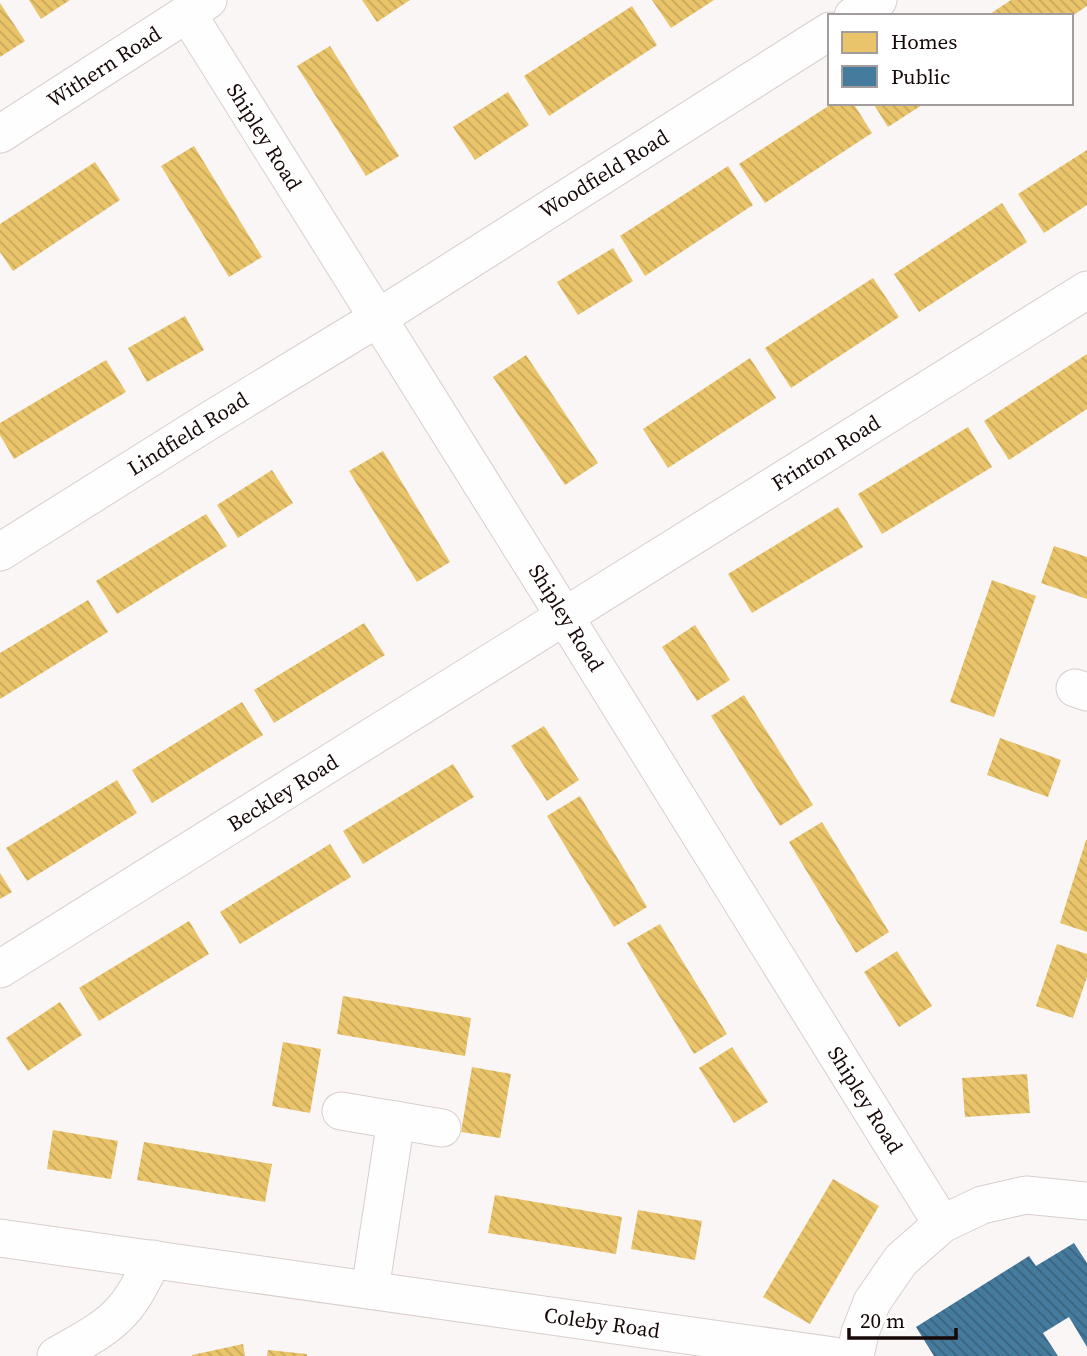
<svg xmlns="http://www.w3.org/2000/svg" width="1087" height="1356" font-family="'Source Serif 4',serif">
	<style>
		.homes { fill: url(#homes-back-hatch) }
		.public { fill: url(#public-back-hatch) }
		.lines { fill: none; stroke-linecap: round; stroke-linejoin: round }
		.minor-casing { stroke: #d8cecc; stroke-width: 39 }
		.minor { stroke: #fefefe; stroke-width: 37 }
		.labels { text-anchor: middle; stroke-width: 7; stroke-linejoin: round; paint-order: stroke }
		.street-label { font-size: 21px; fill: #170907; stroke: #fff }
	</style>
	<defs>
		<pattern id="homes-back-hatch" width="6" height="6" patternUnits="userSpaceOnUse" patternTransform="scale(1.75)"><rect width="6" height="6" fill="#e9c46a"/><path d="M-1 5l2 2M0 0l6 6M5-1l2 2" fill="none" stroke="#c7a75a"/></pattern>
		<pattern id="public-back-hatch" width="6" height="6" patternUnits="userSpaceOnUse" patternTransform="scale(1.75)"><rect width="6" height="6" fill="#457b9d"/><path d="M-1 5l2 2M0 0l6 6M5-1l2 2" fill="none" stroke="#39637e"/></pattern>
	</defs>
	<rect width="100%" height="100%" fill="#fbf6f6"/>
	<g class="homes">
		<path d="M29 0H70L41 19Z"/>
		<path d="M362 0H410L377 22Z"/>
		<path d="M652 0H714L671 28Z"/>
		<path d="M1011 0H1087V6L1072 16H987Z"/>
		<path d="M0 3 25 41 0 57Z"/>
		<path d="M632 6 657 45 549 116 524 76Z"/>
		<path d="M330 46 399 156 366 176 297 66Z"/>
		<path d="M508 92 529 125 475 160 453 127Z"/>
		<path d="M833 103H853L872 133 765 203 739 164Z"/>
		<path d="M873 103H925L888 127Z"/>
		<path d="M194 146 262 257 229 277 161 166Z"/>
		<path d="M1087 150V205L1044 233 1018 194Z"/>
		<path d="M95 162 120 200 13 271 0 252V224Z"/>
		<path d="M728 166 753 205 645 276 620 236Z"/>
		<path d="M1002 203 1027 242 919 312 894 274Z"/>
		<path d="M613 248 633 281 578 315 557 282Z"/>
		<path d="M873 278 899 317 791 388 765 348Z"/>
		<path d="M185 316 204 350 147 382 128 348Z"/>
		<path d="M1087 354V409L1009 460 984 421Z"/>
		<path d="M526 355 598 463 565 485 493 377Z"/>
		<path d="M750 358 776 398 668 468 643 429Z"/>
		<path d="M106 360 126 392 14 459 0 435V423Z"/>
		<path d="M968 427 992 467 882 534 858 494Z"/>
		<path d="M383 451 450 562 417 582 349 471Z"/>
		<path d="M272 470 293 503 238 538 217 505Z"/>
		<path d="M838 507 863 547 752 613 728 574Z"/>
		<path d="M206 514 227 546 117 614 96 581Z"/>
		<path d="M1054 546 1087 557V599L1041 583Z"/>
		<path d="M992 580 1036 596 994 717 950 702Z"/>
		<path d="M88 600 108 632 0 699V653Z"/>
		<path d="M364 623 385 655 274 723 254 690Z"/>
		<path d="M695 625 730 680 697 701 662 647Z"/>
		<path d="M744 695 813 805 780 826 711 716Z"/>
		<path d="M242 702 263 735 152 803 132 770Z"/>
		<path d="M544 726 579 780 547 801 511 746Z"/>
		<path d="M1000 738 1061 760 1048 797 987 775Z"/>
		<path d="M453 764 474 797 363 864 343 831Z"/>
		<path d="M117 780 137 813 27 881 6 848Z"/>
		<path d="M580 796 647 907 614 927 547 816Z"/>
		<path d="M822 822 889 932 856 953 789 842Z"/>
		<path d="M1086 840H1087V932L1060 923Z"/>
		<path d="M330 844 351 877 240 944 220 912Z"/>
		<path d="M0 873 12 892 0 899Z"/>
		<path d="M189 921 209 954 99 1021 79 988Z"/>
		<path d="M660 924 727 1034 694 1054 627 943Z"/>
		<path d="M1057 944 1087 954V977L1073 1018 1036 1006Z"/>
		<path d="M897 951 932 1006 899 1027 864 972Z"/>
		<path d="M343 996 471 1018 465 1056 337 1034Z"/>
		<path d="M60 1002 82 1035 28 1071 6 1038Z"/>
		<path d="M283 1042 321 1049 310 1113 272 1106Z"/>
		<path d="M732 1047 768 1102 734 1123 699 1068Z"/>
		<path d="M472 1067 511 1074 500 1138 461 1132Z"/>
		<path d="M1027 1074 1030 1113 965 1117 962 1078Z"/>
		<path d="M53 1130 118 1141 111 1179 47 1169Z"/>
		<path d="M144 1142 272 1164 265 1202 137 1180Z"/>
		<path d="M833 1179 879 1206 810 1324 763 1297Z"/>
		<path d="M495 1195 622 1217 616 1254 488 1233Z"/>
		<path d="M638 1210 702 1221 695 1260 631 1249Z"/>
		<path d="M243 1344 245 1356H192V1355Z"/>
		<path d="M268 1350 307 1354V1356H267Z"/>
	</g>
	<path class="public" d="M1074 1243 1087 1263V1347L1069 1317 1043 1333 1058 1356H934L916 1327 1029 1256 1036 1266Z"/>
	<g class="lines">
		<g class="minor-casing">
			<g id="minor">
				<path d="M187 13 565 617 942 1224"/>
				<path d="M853 16 878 0"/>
				<path d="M0 134 208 0"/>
				<path d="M0 552 212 419 378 318 830 31"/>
				<path d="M1075 688 1087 692"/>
				<path d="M0 969 1087 290"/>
				<path d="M341 1111 442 1128"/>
				<path d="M0 1238 834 1356"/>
				<path d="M370 1290 396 1120"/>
				<path d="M56 1356C78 1343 104 1331 121 1312 135 1297 144 1277 153 1259"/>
				<path d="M855 1356 860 1333 872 1302 901 1260 942 1224 982 1205 1026 1195 1087 1201"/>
			</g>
		</g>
		<use href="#minor" class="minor"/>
	</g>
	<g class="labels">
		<g class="street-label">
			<text transform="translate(104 67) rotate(-33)" y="7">Withern Road</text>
			<text transform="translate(264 137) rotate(58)" y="7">Shipley Road</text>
			<text transform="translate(604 174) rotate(-32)" y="7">Woodfield Road</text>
			<text transform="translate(188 434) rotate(-32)" y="7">Lindfield Road</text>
			<text transform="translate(826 453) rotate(-32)" y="7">Frinton Road</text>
			<text transform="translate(566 618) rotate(58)" y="7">Shipley Road</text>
			<text transform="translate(283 793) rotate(-32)" y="7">Beckley Road</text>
			<text transform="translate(865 1100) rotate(58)" y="7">Shipley Road</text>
			<text transform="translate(602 1323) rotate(8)" y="7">Coleby Road</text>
		</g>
	</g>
	<rect x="828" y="14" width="245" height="91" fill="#ffffff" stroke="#a29d9c" stroke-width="2"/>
	<rect x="842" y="32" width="35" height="21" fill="#e9c46a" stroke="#a29d9c" stroke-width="2"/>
	<text x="891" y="49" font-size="21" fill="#170907">Homes</text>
	<rect x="842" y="66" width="35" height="21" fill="#457b9d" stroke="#a29d9c" stroke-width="2"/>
	<text x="891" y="84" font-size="21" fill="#170907">Public</text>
	<path d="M849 1328v10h107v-10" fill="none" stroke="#170907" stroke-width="3.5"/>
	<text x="860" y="1328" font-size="21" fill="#170907" stroke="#ffffff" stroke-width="5" paint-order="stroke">20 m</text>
</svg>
